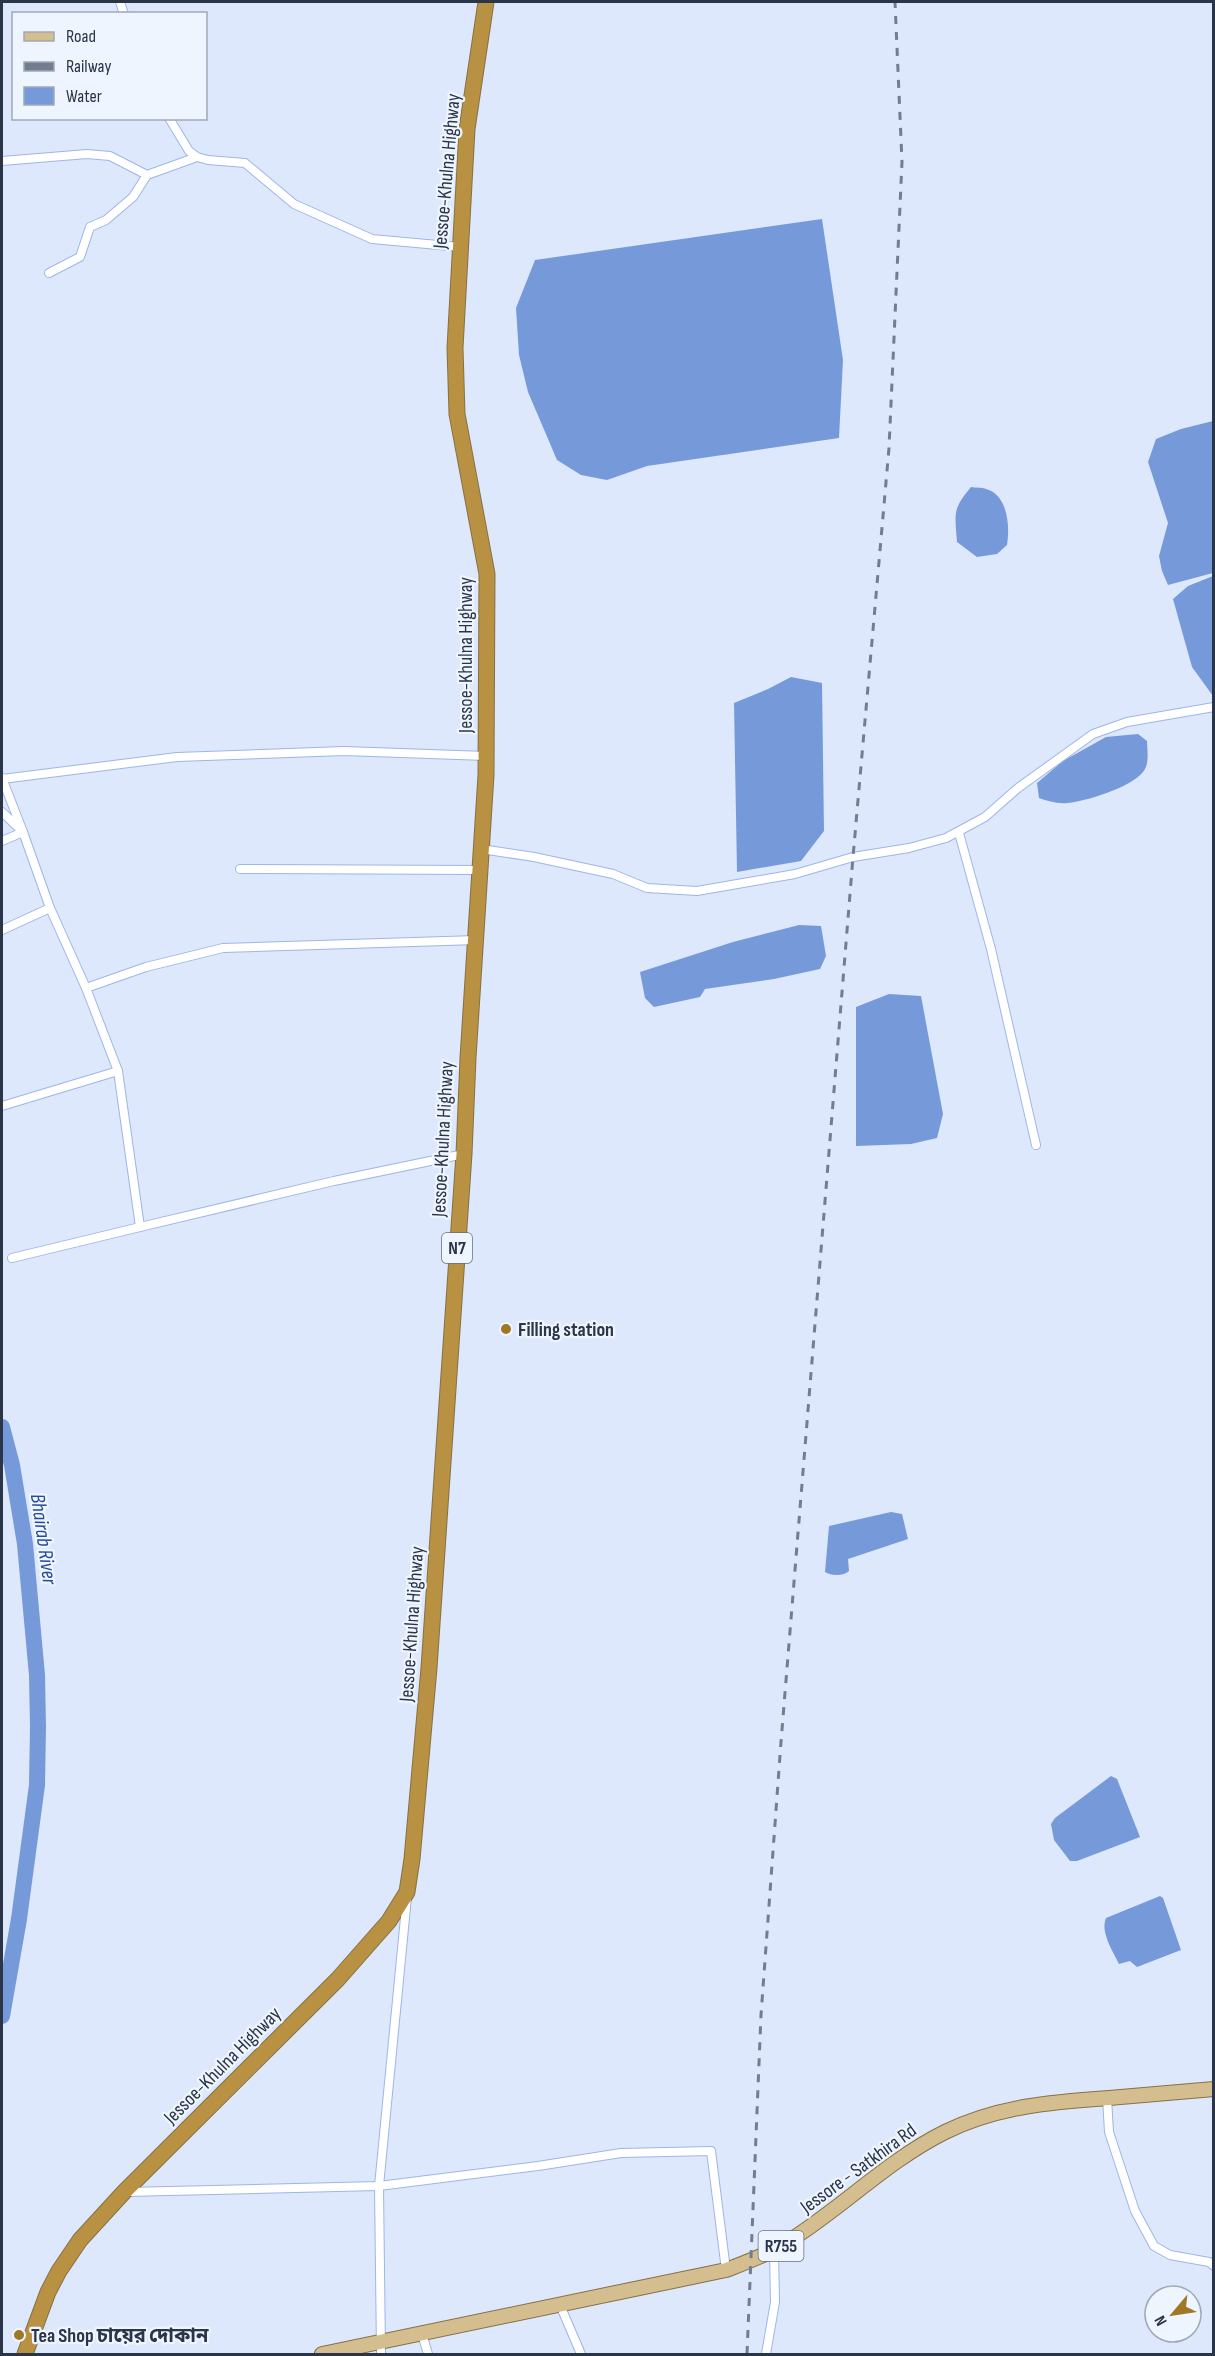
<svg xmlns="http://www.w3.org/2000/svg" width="1215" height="2356" font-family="'Sofia Sans Condensed','Noto Sans Bengali',sans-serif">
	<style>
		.water { fill: #7699da }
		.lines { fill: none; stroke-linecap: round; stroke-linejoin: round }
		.river { stroke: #7699da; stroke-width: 16 }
		.street-casing { stroke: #9db6e6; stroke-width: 10 }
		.primary-casing { stroke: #867145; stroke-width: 16 }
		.highway-casing { stroke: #867145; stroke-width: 17 }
		.street { stroke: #fff; stroke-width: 8 }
		.primary { stroke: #d4bd8e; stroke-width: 14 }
		.highway { stroke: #b89143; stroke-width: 15 }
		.rail { stroke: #727d90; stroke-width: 3; stroke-dasharray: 8 8; stroke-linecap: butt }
		.poi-dot { fill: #9f7825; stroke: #eff5ff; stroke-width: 2 }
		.labels { text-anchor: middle; stroke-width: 4.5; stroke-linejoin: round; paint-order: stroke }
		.shield { fill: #eff5ff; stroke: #656f7f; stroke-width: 1.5 }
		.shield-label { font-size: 18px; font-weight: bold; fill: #2a3548 }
		.street-label { font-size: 20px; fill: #2a3548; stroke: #eff5ff }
		.poi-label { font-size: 20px; font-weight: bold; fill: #2a3548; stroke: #eff5ff; text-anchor: start }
		.water-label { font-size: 21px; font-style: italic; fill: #254c9a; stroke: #eff5ff }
	</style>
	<rect width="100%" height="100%" fill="#dde8fc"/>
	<g class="water">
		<path d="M822 219 843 360 839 438 647 466 607 480 581 475 557 460 528 392 519 355 516 308 535 260Z"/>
		<path d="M1213 421V573L1168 585 1162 571 1159 556 1168 523 1148 462 1156 439 1181 429Z"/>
		<path d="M971 487C975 488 982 487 986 489 1008 495 1010 526 1007 545L997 554 977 557 957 542C955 513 952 510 971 487Z"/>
		<path d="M1213 576V696L1192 667 1173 599 1188 586Z"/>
		<path d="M791 677 822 683 824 831 801 861 737 872 734 703 768 689Z"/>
		<path d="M1138 734 1147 741C1147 750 1150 764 1143 772 1132 787 1084 802 1067 803 1057 804 1048 801 1039 798L1037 783 1063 761 1106 737Z"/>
		<path d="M799 925 821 926 826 956 820 969 774 979 705 989 700 997 654 1007 645 998 640 972 733 942Z"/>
		<path d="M889 994 921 996 943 1114 937 1138 911 1144 856 1146V1007Z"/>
		<path d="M891 1512 902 1514 908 1539 848 1559 849 1571C844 1576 831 1576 825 1572L829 1526Z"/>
		<path d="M1111 1776 1117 1779 1140 1837 1077 1861H1070L1054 1840 1051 1824 1055 1818Z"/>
		<path d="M1160 1896 1163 1898 1181 1950 1137 1967 1130 1961 1119 1964C1113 1951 1100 1932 1106 1918Z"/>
	</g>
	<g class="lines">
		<path class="river" d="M2 1427 12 1465 25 1544 37 1675 38 1727 37 1785 19 1919 2 2016"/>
		<g class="street-casing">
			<g id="street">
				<path d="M120 2 124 14"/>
				<path d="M169 118 189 151 197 157 208 160 245 163 294 204 372 239 460 247"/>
				<path d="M2 161 87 154 110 156 147 175"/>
				<path d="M49 273 80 257 90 227 106 220 133 197 147 175 197 157"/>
				<path d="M2 778 23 832 2 812"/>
				<path d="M2 779 177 757 344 751 486 756"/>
				<path d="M959 833 991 949 1036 1145"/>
				<path d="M2 841 23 832 50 908"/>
				<path d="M481 849 534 857 613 874 647 888 697 891 795 874 853 857 909 848 946 838 985 817 1018 788 1093 734 1127 722 1214 707"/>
				<path d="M240 869 480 870"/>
				<path d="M2 930 50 908 86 988"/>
				<path d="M118 1071 140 1227 334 1181 464 1154"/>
				<path d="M2 1106 118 1071 86 988 146 967 223 948 477 940"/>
				<path d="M12 1258 140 1227"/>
				<path d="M1107 2098 1109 2132 1135 2211 1154 2246 1170 2255 1209 2262 1214 2266"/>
				<path d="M126 2192 379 2186 538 2166 621 2153 711 2151 726 2270"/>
				<path d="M560 2305 581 2354"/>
				<path d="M422 2334 428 2354"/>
				<path d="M381 2354 379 2186 407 1897"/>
				<path d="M766 2354 775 2302 774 2250"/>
			</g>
		</g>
		<g class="primary-casing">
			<path id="primary" d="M322 2354 726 2270C744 2263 764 2256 781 2246 838 2212 885 2162 945 2132 998 2106 1052 2102 1109 2098 1144 2095 1179 2092 1214 2089"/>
		</g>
		<g class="highway-casing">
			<path id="highway" d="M25 2354 48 2292 59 2271 80 2240 124 2192 338 1979 389 1921 407 1892 412 1859 429 1668 464 1154 468 1058 486 775 487 574 457 414 455 348 467 129 486 2"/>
		</g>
		<use href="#street" class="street"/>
		<use href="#primary" class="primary"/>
		<use href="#highway" class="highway"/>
		<path class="rail" d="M747 2354 761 2015 781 1742 853 857 889 448 902 162 895 2"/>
	</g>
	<g class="poi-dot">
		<circle cx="506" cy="1329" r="6"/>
		<circle cx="19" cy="2335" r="6"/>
	</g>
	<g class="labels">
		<g class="shield">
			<rect x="442" y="1233" width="30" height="30" rx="4.5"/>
			<rect x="758.5" y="2231" width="45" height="30" rx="4.5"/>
		</g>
		<g class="shield-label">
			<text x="457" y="1254">N7</text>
			<text x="781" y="2252">R755</text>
		</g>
		<g class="street-label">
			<text transform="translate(446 171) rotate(-85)" y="7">Jessoe-Khulna Highway</text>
			<text transform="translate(465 655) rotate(-90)" y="7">Jessoe-Khulna Highway</text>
			<text transform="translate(442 1139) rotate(-87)" y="7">Jessoe-Khulna Highway</text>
			<text transform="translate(411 1624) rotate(-86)" y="7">Jessoe-Khulna Highway</text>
			<text transform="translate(222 2065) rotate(-45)" y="7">Jessoe-Khulna Highway</text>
			<text transform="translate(858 2168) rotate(-36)" y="7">Jessore - Satkhira Rd</text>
		</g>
		<g class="poi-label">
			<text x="518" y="1336">Filling station</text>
			<text x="31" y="2342">Tea Shop চায়ের দোকান</text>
		</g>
		<g class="water-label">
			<text transform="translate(44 1539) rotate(82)" y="7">Bhairab River</text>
		</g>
	</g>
	<rect width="1215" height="2356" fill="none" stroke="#2a3548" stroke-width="6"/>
	<rect x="12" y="12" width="195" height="108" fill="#eff5ff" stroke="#a0a8b6" stroke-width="1.5"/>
	<rect x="24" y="32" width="30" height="9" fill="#d4bd8e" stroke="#a0a8b6" stroke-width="1.5"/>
	<text x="66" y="42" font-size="18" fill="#2a3548">Road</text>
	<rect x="24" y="62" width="30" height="9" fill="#727d90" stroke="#a0a8b6" stroke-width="1.5"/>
	<text x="66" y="72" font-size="18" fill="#2a3548">Railway</text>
	<rect x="24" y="87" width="30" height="18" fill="#7699da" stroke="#a0a8b6" stroke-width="1.5"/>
	<text x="66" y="102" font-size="18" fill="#2a3548">Water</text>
	<g transform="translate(1173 2314) rotate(241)"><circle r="28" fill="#eff5ff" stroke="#a0a8b6" stroke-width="1.5"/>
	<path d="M0-4.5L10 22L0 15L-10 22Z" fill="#9f7825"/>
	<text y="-9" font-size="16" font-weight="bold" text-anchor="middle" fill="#2a3548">N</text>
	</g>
</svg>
